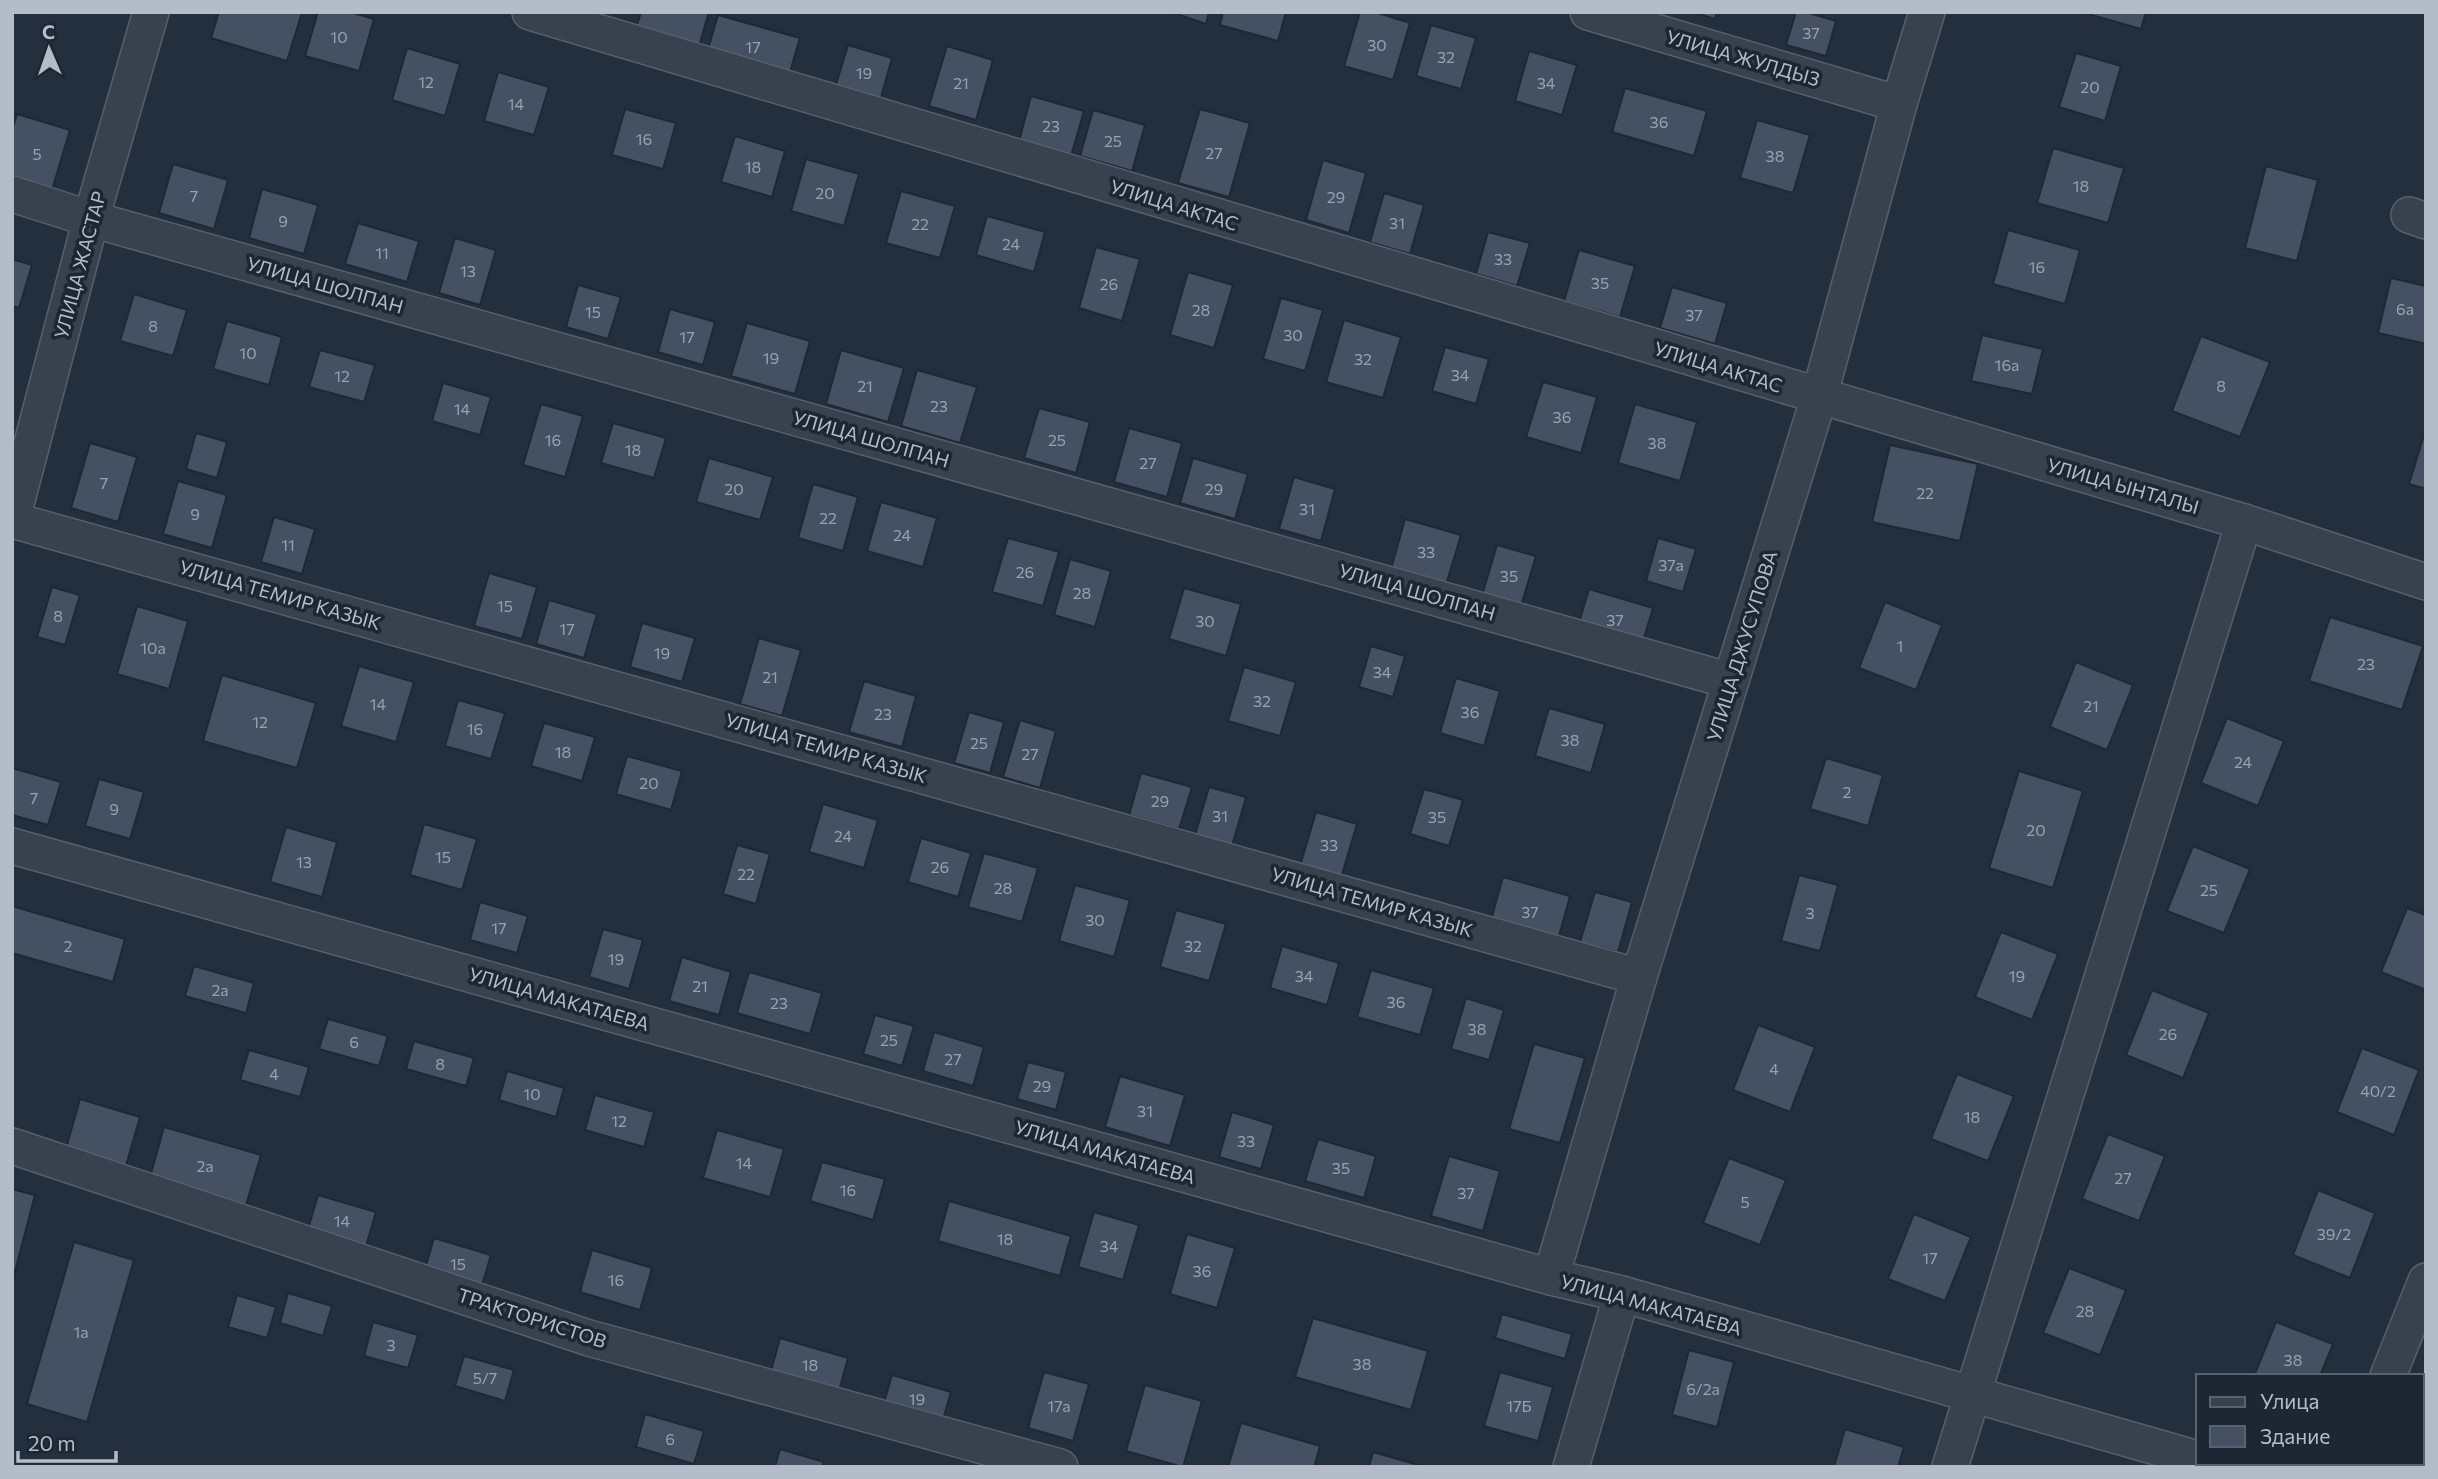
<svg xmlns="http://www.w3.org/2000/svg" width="2438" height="1479" font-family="Commissioner,sans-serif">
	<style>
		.building { fill: #455162; stroke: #1f2835; stroke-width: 2 }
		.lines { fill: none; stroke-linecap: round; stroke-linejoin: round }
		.minor-casing { stroke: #565f6c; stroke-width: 38 }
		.minor { stroke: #38414e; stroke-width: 35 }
		.labels { text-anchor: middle; stroke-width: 7; stroke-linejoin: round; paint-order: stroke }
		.number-label { font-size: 16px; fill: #98a1af }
		.street-label { font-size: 19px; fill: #b4bcc9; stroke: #1d2633 }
	</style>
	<rect width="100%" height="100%" fill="#242f3e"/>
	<g class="building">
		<path d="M219 12H302L287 61 211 38Z"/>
		<path d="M318 12H350L374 19 359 71 305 56Z"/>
		<path d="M641 12H709L697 53 634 35Z"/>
		<path d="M1171 12H1209L1206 24Z"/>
		<path d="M1223 12H1286L1278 41 1220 25Z"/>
		<path d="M1360 12H1375L1410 23 1393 80 1344 66Z"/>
		<path d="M1692 12H1717L1715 19Z"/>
		<path d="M1796 12H1806L1836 21 1826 56 1786 45Z"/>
		<path d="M2081 12H2146L2141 29Z"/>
		<path d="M718 15 800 38 788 79 706 56Z"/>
		<path d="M1431 25 1476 38 1461 89 1416 76Z"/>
		<path d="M848 45 892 58 880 101 835 88Z"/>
		<path d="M947 46 993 60 976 120 929 106Z"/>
		<path d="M407 48 460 64 445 116 392 100Z"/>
		<path d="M1529 51 1577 65 1562 115 1515 101Z"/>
		<path d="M2076 53 2121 66 2105 121 2059 107Z"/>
		<path d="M498 72 549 87 534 135 484 121Z"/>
		<path d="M1625 88 1707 111 1694 156 1612 132Z"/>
		<path d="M1031 96 1084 111 1071 156 1019 141Z"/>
		<path d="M625 109 676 123 663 169 612 155Z"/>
		<path d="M1200 109 1250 123 1229 197 1178 183Z"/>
		<path d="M1093 110 1145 125 1132 171 1080 156Z"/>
		<path d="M17 114 70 130 52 190 12 179V130Z"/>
		<path d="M1757 120 1810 135 1793 193 1740 178Z"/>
		<path d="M735 136 785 151 772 197 721 182Z"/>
		<path d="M2053 148 2124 168 2108 223 2037 203Z"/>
		<path d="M806 159 859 174 844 226 791 211Z"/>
		<path d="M1323 160 1366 173 1349 233 1306 220Z"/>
		<path d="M173 164 228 180 214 229 159 213Z"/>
		<path d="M2266 166 2318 180 2297 261 2245 248Z"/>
		<path d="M262 189 318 205 304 254 249 238Z"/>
		<path d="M901 191 955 206 940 258 886 243Z"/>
		<path d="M1384 193 1424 205 1410 254 1370 242Z"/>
		<path d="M987 216 1045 232 1034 272 976 255Z"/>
		<path d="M358 223 419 241 407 282 345 264Z"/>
		<path d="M2008 230 2080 250 2065 304 1993 284Z"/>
		<path d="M1488 232 1530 243 1517 286 1476 274Z"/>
		<path d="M455 238 496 250 480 305 439 293Z"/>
		<path d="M1096 247 1140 259 1122 321 1079 308Z"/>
		<path d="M1579 250 1635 266 1620 317 1564 301Z"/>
		<path d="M12 259 32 265 19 308 12 306Z"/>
		<path d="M1188 272 1233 285 1214 348 1170 335Z"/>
		<path d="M2391 278 2426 286V344L2378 333Z"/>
		<path d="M578 285 621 297 608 339 566 327Z"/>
		<path d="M1672 287 1727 303 1715 344 1660 328Z"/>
		<path d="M134 294 187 310 173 356 120 341Z"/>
		<path d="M1281 298 1323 310 1305 371 1263 359Z"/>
		<path d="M670 309 715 322 703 365 658 352Z"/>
		<path d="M1344 320 1401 337 1383 398 1326 382Z"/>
		<path d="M227 321 282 337 269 385 213 369Z"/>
		<path d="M747 323 810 341 795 394 731 376Z"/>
		<path d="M1982 335 2043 349 2032 394 1971 381Z"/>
		<path d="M2201 336 2270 362 2240 437 2172 411Z"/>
		<path d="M1445 347 1489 359 1476 404 1432 391Z"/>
		<path d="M320 350 375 365 364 402 309 387Z"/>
		<path d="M841 350 904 368 888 422 826 404Z"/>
		<path d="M917 370 977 387 960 443 901 426Z"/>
		<path d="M1543 382 1597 397 1581 453 1526 437Z"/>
		<path d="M443 383 491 397 480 435 432 421Z"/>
		<path d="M541 404 583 416 565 477 523 465Z"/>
		<path d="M1635 404 1697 422 1680 481 1618 463Z"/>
		<path d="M1039 408 1090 422 1076 473 1024 458Z"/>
		<path d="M613 423 666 438 654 478 601 463Z"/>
		<path d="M1129 428 1182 443 1167 497 1114 482Z"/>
		<path d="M2426 428V489L2409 484Z"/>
		<path d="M196 433 227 442 217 478 186 469Z"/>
		<path d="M90 443 137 457 118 522 71 508Z"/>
		<path d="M1890 445 1978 464 1960 541 1872 522Z"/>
		<path d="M709 458 773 477 760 520 696 502Z"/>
		<path d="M1193 458 1248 474 1235 519 1180 503Z"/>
		<path d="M1294 477 1335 489 1321 541 1279 529Z"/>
		<path d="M178 481 227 495 212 548 163 534Z"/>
		<path d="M813 484 858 497 843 551 798 538Z"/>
		<path d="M881 502 937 518 923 567 867 551Z"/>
		<path d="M274 517 315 529 302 574 261 562Z"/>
		<path d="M1405 519 1461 535 1446 585 1391 569Z"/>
		<path d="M1008 538 1059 552 1043 606 992 592Z"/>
		<path d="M1658 538 1696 549 1683 592 1646 581Z"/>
		<path d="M1497 545 1536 556 1521 606 1482 595Z"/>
		<path d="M1070 559 1111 571 1095 627 1054 615Z"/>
		<path d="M489 573 537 587 522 639 474 626Z"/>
		<path d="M52 587 80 595 65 645 37 637Z"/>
		<path d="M1184 588 1241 604 1226 656 1169 639Z"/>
		<path d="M1589 589 1653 608 1640 651 1576 633Z"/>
		<path d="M549 600 597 614 584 658 536 644Z"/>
		<path d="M1885 602 1942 625 1916 690 1859 668Z"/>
		<path d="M137 606 188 621 169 689 117 674Z"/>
		<path d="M2330 617 2423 646 2402 710 2309 681Z"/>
		<path d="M642 623 695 638 682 682 630 667Z"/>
		<path d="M759 638 801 650 782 716 740 704Z"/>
		<path d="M1371 646 1405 656 1393 697 1359 687Z"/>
		<path d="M2076 662 2133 685 2107 750 2050 727Z"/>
		<path d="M359 666 414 682 396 742 341 726Z"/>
		<path d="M1244 667 1296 682 1280 736 1228 721Z"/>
		<path d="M222 675 316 703 297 768 203 741Z"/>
		<path d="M1456 678 1500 691 1484 746 1440 733Z"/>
		<path d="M864 681 916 696 902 747 849 732Z"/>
		<path d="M458 700 505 713 491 759 445 746Z"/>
		<path d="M1549 708 1605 724 1591 773 1535 756Z"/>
		<path d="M969 712 1004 722 990 773 954 763Z"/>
		<path d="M2227 718 2284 741 2258 806 2201 783Z"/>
		<path d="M1020 720 1056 731 1040 788 1003 777Z"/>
		<path d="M544 723 595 737 582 781 531 766Z"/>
		<path d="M627 756 682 771 671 810 616 794Z"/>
		<path d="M1826 758 1883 775 1868 826 1810 809Z"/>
		<path d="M12 768 61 782 48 825 12 815Z"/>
		<path d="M2019 771 2083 791 2053 888 1989 868Z"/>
		<path d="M1141 773 1192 787 1179 829 1129 815Z"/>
		<path d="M99 779 144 792 130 839 85 826Z"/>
		<path d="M1209 787 1246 797 1232 846 1195 835Z"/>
		<path d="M1424 789 1463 800 1449 846 1410 834Z"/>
		<path d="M823 804 878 820 864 868 809 852Z"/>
		<path d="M1316 812 1357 824 1341 878 1300 866Z"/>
		<path d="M424 824 477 839 462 890 410 875Z"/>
		<path d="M286 827 337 842 322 897 270 882Z"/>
		<path d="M921 838 971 853 958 897 908 882Z"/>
		<path d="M737 845 770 854 756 904 723 894Z"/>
		<path d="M2193 846 2250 869 2224 933 2167 911Z"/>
		<path d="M984 853 1038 868 1022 922 968 907Z"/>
		<path d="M1799 875 1838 885 1820 951 1781 941Z"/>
		<path d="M1503 877 1570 896 1556 947 1489 927Z"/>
		<path d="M1075 885 1130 900 1114 957 1059 941Z"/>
		<path d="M1595 892 1632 902 1618 952 1580 942Z"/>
		<path d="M480 902 528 916 517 953 470 940Z"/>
		<path d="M12 906 125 939 113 982 12 953Z"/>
		<path d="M2407 908 2426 915V990L2381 972Z"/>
		<path d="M1176 910 1226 924 1209 981 1160 967Z"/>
		<path d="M603 929 643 940 629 989 589 977Z"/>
		<path d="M2001 932 2058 954 2032 1020 1975 997Z"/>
		<path d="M1282 946 1339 963 1327 1005 1270 988Z"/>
		<path d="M682 957 731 972 719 1015 669 1001Z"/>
		<path d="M194 966 254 983 246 1013 185 996Z"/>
		<path d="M1371 970 1434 988 1420 1035 1357 1017Z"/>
		<path d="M749 972 822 993 810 1034 737 1013Z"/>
		<path d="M2152 990 2209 1013 2183 1078 2126 1055Z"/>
		<path d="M1466 998 1504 1010 1489 1060 1451 1049Z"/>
		<path d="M875 1015 914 1026 902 1066 863 1054Z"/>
		<path d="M328 1019 388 1036 379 1066 319 1049Z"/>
		<path d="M1758 1025 1815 1047 1790 1112 1733 1090Z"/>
		<path d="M934 1032 984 1047 973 1086 923 1071Z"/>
		<path d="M414 1041 474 1058 466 1086 406 1069Z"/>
		<path d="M1534 1044 1585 1058 1560 1143 1509 1129Z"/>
		<path d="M2362 1048 2419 1070 2394 1135 2337 1112Z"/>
		<path d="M249 1050 309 1067 300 1097 240 1080Z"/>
		<path d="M1028 1062 1066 1072 1056 1110 1017 1099Z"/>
		<path d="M507 1071 564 1088 556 1117 499 1100Z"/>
		<path d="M1957 1074 2014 1096 1988 1161 1931 1139Z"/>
		<path d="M1120 1076 1185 1095 1170 1146 1105 1127Z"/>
		<path d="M595 1095 654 1112 644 1147 585 1130Z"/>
		<path d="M80 1099 140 1117 125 1169 65 1152Z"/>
		<path d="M1232 1112 1274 1125 1261 1169 1219 1157Z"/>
		<path d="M164 1127 261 1155 246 1205 150 1177Z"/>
		<path d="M717 1130 784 1149 770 1197 703 1178Z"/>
		<path d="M2108 1134 2165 1156 2139 1221 2082 1199Z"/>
		<path d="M1318 1139 1376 1156 1364 1198 1305 1181Z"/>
		<path d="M1449 1156 1500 1171 1483 1231 1431 1216Z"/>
		<path d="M1729 1158 1786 1180 1760 1245 1703 1223Z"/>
		<path d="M822 1162 885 1179 873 1220 810 1201Z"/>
		<path d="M12 1189 35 1195 12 1283Z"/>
		<path d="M2318 1190 2375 1213 2350 1278 2293 1255Z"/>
		<path d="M318 1195 376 1212 366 1246 308 1229Z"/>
		<path d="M949 1201 1071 1236 1060 1276 938 1241Z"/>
		<path d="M1094 1212 1139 1225 1123 1280 1078 1267Z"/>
		<path d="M1914 1214 1971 1237 1945 1301 1888 1279Z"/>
		<path d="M1187 1234 1235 1248 1217 1308 1170 1294Z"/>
		<path d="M434 1238 491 1255 481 1289 424 1272Z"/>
		<path d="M74 1242 134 1260 87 1422 27 1404Z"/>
		<path d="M592 1250 652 1268 640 1310 580 1292Z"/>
		<path d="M2069 1268 2126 1290 2100 1355 2043 1333Z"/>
		<path d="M288 1293 332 1306 323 1336 280 1323Z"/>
		<path d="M237 1295 276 1307 267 1338 228 1327Z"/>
		<path d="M1502 1314 1572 1334 1565 1359 1495 1338Z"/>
		<path d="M1313 1318 1428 1351 1411 1410 1295 1377Z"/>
		<path d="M373 1322 418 1335 408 1368 364 1356Z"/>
		<path d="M2276 1322 2333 1344 2320 1376H2254Z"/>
		<path d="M780 1338 848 1358 839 1391 771 1371Z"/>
		<path d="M1689 1350 1734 1362 1717 1427 1672 1415Z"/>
		<path d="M464 1356 514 1370 505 1401 455 1386Z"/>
		<path d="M1044 1372 1089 1384 1073 1441 1028 1428Z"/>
		<path d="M1500 1372 1553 1387 1538 1441 1484 1426Z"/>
		<path d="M892 1375 951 1392 942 1423 883 1406Z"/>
		<path d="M1145 1385 1202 1401 1183 1467 1126 1451Z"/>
		<path d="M645 1414 704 1431 694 1464 636 1447Z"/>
		<path d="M1241 1423 1320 1446 1314 1467H1228Z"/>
		<path d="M1845 1429 1904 1447 1898 1467H1834Z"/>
		<path d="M780 1449 824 1462 822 1467H775Z"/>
		<path d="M1373 1452 1422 1466V1467H1369Z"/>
	</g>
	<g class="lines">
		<g class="minor-casing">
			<g id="minor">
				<path d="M530 12 2244 522 2426 582"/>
				<path d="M1588 12 1899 104"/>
				<path d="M12 194 91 219 1731 681"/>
				<path d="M2409 215 2426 221"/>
				<path d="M12 519 91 219 151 12"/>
				<path d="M12 520 1639 977"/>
				<path d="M12 846 1551 1277 1622 1294 2198 1459"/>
				<path d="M12 1146 589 1338 1060 1467"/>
				<path d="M1551 1277 1639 977 1819 397 1899 104 1927 12"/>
				<path d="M2388 1376 2426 1281"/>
				<path d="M1571 1467 1622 1294"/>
				<path d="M1950 1467 2244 522"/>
				<path d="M2352 1467 2353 1463"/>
			</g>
		</g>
		<use href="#minor" class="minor"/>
	</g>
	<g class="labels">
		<g class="number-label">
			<text x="1811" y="39">37</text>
			<text x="339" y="43">10</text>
			<text x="1377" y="51">30</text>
			<text x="753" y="53">17</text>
			<text x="1446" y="63">32</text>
			<text x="864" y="79">19</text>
			<text x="426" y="88">12</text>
			<text x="961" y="89">21</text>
			<text x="1546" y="89">34</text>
			<text x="2090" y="93">20</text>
			<text x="516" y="110">14</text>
			<text x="1659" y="128">36</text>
			<text x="1051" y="132">23</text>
			<text x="644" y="145">16</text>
			<text x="1113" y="147">25</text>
			<text x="1214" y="159">27</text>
			<text x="37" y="160">5</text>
			<text x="1775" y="162">38</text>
			<text x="753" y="173">18</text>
			<text x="2081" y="192">18</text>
			<text x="825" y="199">20</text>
			<text x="194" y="202">7</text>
			<text x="1336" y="203">29</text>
			<text x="283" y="227">9</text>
			<text x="1397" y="229">31</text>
			<text x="920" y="230">22</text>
			<text x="1011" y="250">24</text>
			<text x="382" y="259">11</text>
			<text x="1503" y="265">33</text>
			<text x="2037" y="273">16</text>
			<text x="468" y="277">13</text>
			<text x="1600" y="289">35</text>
			<text x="1109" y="290">26</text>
			<text x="2405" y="315">6а</text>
			<text x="1201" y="316">28</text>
			<text x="593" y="318">15</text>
			<text x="1694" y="321">37</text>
			<text x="153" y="332">8</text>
			<text x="1293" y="341">30</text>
			<text x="687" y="343">17</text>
			<text x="248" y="359">10</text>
			<text x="771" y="364">19</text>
			<text x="1363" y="365">32</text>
			<text x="2007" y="371">16а</text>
			<text x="1460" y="381">34</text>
			<text x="342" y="382">12</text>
			<text x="865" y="392">21</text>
			<text x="2221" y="392">8</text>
			<text x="939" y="412">23</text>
			<text x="462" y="415">14</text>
			<text x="1562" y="423">36</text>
			<text x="553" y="446">16</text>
			<text x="1057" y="446">25</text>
			<text x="1657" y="449">38</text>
			<text x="633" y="456">18</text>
			<text x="1148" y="469">27</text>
			<text x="104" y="489">7</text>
			<text x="734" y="495">20</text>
			<text x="1214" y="495">29</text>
			<text x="1925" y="499">22</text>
			<text x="1307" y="515">31</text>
			<text x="195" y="520">9</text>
			<text x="828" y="524">22</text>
			<text x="902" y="541">24</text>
			<text x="288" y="551">11</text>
			<text x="1426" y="558">33</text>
			<text x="1671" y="571">37а</text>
			<text x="1025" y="578">26</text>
			<text x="1509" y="582">35</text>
			<text x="1082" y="599">28</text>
			<text x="505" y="612">15</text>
			<text x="58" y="622">8</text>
			<text x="1615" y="626">37</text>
			<text x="1205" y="627">30</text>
			<text x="567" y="635">17</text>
			<text x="1900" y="652">1</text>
			<text x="153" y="654">10а</text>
			<text x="662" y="659">19</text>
			<text x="2366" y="670">23</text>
			<text x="1382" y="678">34</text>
			<text x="770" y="683">21</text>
			<text x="1262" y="707">32</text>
			<text x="378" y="710">14</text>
			<text x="2091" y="712">21</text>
			<text x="1470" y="718">36</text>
			<text x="883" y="720">23</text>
			<text x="260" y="728">12</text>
			<text x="475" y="735">16</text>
			<text x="1570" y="746">38</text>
			<text x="979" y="749">25</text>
			<text x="563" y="758">18</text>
			<text x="1030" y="760">27</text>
			<text x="2243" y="768">24</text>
			<text x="649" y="789">20</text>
			<text x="1847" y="798">2</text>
			<text x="34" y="804">7</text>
			<text x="1160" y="807">29</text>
			<text x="114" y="815">9</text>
			<text x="1220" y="822">31</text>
			<text x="1437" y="823">35</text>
			<text x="2036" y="836">20</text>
			<text x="843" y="842">24</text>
			<text x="1329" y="851">33</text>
			<text x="443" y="863">15</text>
			<text x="304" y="868">13</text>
			<text x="940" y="873">26</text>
			<text x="746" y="880">22</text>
			<text x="1003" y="894">28</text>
			<text x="2209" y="896">25</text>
			<text x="1530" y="918">37</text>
			<text x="1810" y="919">3</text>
			<text x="1095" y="926">30</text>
			<text x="499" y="934">17</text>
			<text x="68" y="952">2</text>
			<text x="1193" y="952">32</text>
			<text x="616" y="965">19</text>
			<text x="1304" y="982">34</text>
			<text x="2017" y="982">19</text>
			<text x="700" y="992">21</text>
			<text x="220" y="996">2а</text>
			<text x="1396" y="1008">36</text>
			<text x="779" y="1009">23</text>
			<text x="1477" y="1035">38</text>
			<text x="2168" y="1040">26</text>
			<text x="889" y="1046">25</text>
			<text x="354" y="1048">6</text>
			<text x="953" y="1065">27</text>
			<text x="440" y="1070">8</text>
			<text x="1774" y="1075">4</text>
			<text x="274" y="1080">4</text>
			<text x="1042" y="1092">29</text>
			<text x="2378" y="1097">40/2</text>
			<text x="532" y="1100">10</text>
			<text x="1145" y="1117">31</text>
			<text x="1972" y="1123">18</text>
			<text x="619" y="1127">12</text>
			<text x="1246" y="1147">33</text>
			<text x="744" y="1169">14</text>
			<text x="205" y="1172">2а</text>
			<text x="1341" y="1174">35</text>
			<text x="2123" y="1184">27</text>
			<text x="848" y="1196">16</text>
			<text x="1466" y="1199">37</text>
			<text x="1745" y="1208">5</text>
			<text x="342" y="1227">14</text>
			<text x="2334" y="1240">39/2</text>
			<text x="1005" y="1245">18</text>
			<text x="1109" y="1252">34</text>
			<text x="1930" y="1264">17</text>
			<text x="458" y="1270">15</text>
			<text x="1202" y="1277">36</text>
			<text x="616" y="1286">16</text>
			<text x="2085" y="1317">28</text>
			<text x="81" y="1338">1а</text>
			<text x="391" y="1351">3</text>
			<text x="2293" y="1366">38</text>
			<text x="1362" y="1370">38</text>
			<text x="810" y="1371">18</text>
			<text x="485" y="1384">5/7</text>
			<text x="1703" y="1395">6/2а</text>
			<text x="917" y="1405">19</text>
			<text x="1059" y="1412">17а</text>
			<text x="1519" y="1412">17Б</text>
			<text x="670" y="1445">6</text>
		</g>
		<g class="street-label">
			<text transform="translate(1743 58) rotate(16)" y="7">УЛИЦА ЖУЛДЫЗ</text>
			<text transform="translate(1174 205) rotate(17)" y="7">УЛИЦА АКТАС</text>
			<text transform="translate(80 265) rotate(-75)" y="7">УЛИЦА ЖАСТАР</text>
			<text transform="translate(325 285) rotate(16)" y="7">УЛИЦА ШОЛПАН</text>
			<text transform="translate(1718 367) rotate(17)" y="7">УЛИЦА АКТАС</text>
			<text transform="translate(871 439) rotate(16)" y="7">УЛИЦА ШОЛПАН</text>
			<text transform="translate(2123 486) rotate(16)" y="7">УЛИЦА ЫНТАЛЫ</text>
			<text transform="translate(1417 592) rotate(16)" y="7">УЛИЦА ШОЛПАН</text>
			<text transform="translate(280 595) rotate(16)" y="7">УЛИЦА ТЕМИР КАЗЫК</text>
			<text transform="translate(1742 646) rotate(-73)" y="7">УЛИЦА ДЖУСУПОВА</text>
			<text transform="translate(826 748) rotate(16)" y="7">УЛИЦА ТЕМИР КАЗЫК</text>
			<text transform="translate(1372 902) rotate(16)" y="7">УЛИЦА ТЕМИР КАЗЫК</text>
			<text transform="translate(559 999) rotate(16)" y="7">УЛИЦА МАКАТАЕВА</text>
			<text transform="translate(1105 1152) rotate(16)" y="7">УЛИЦА МАКАТАЕВА</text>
			<text transform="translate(1651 1305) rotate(15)" y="7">УЛИЦА МАКАТАЕВА</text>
			<text transform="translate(532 1318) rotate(18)" y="7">ТРАКТОРИСТОВ</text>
		</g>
	</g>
	<rect width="2438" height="1479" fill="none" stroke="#b4bcc9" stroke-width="28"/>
	<rect x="2196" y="1374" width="228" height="91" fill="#1d2633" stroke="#59626f" stroke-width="2"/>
	<rect x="2210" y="1397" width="35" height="10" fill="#38414e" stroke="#59626f" stroke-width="2"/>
	<text x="2260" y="1409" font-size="21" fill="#b4bcc9">Улица</text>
	<rect x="2210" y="1426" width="35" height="21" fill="#455162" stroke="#59626f" stroke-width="2"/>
	<text x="2260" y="1444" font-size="21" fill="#b4bcc9">Здание</text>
	<g transform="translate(49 49) rotate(358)" stroke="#1d2633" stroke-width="5" paint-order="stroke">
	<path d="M0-5L12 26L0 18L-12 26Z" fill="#b4bcc9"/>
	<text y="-10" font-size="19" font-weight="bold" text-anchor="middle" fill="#b4bcc9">С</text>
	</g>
	<path d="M18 1451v10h98v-10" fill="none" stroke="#b4bcc9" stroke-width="3.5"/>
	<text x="28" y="1451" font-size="21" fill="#b4bcc9" stroke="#1d2633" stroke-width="5" paint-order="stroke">20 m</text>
</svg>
